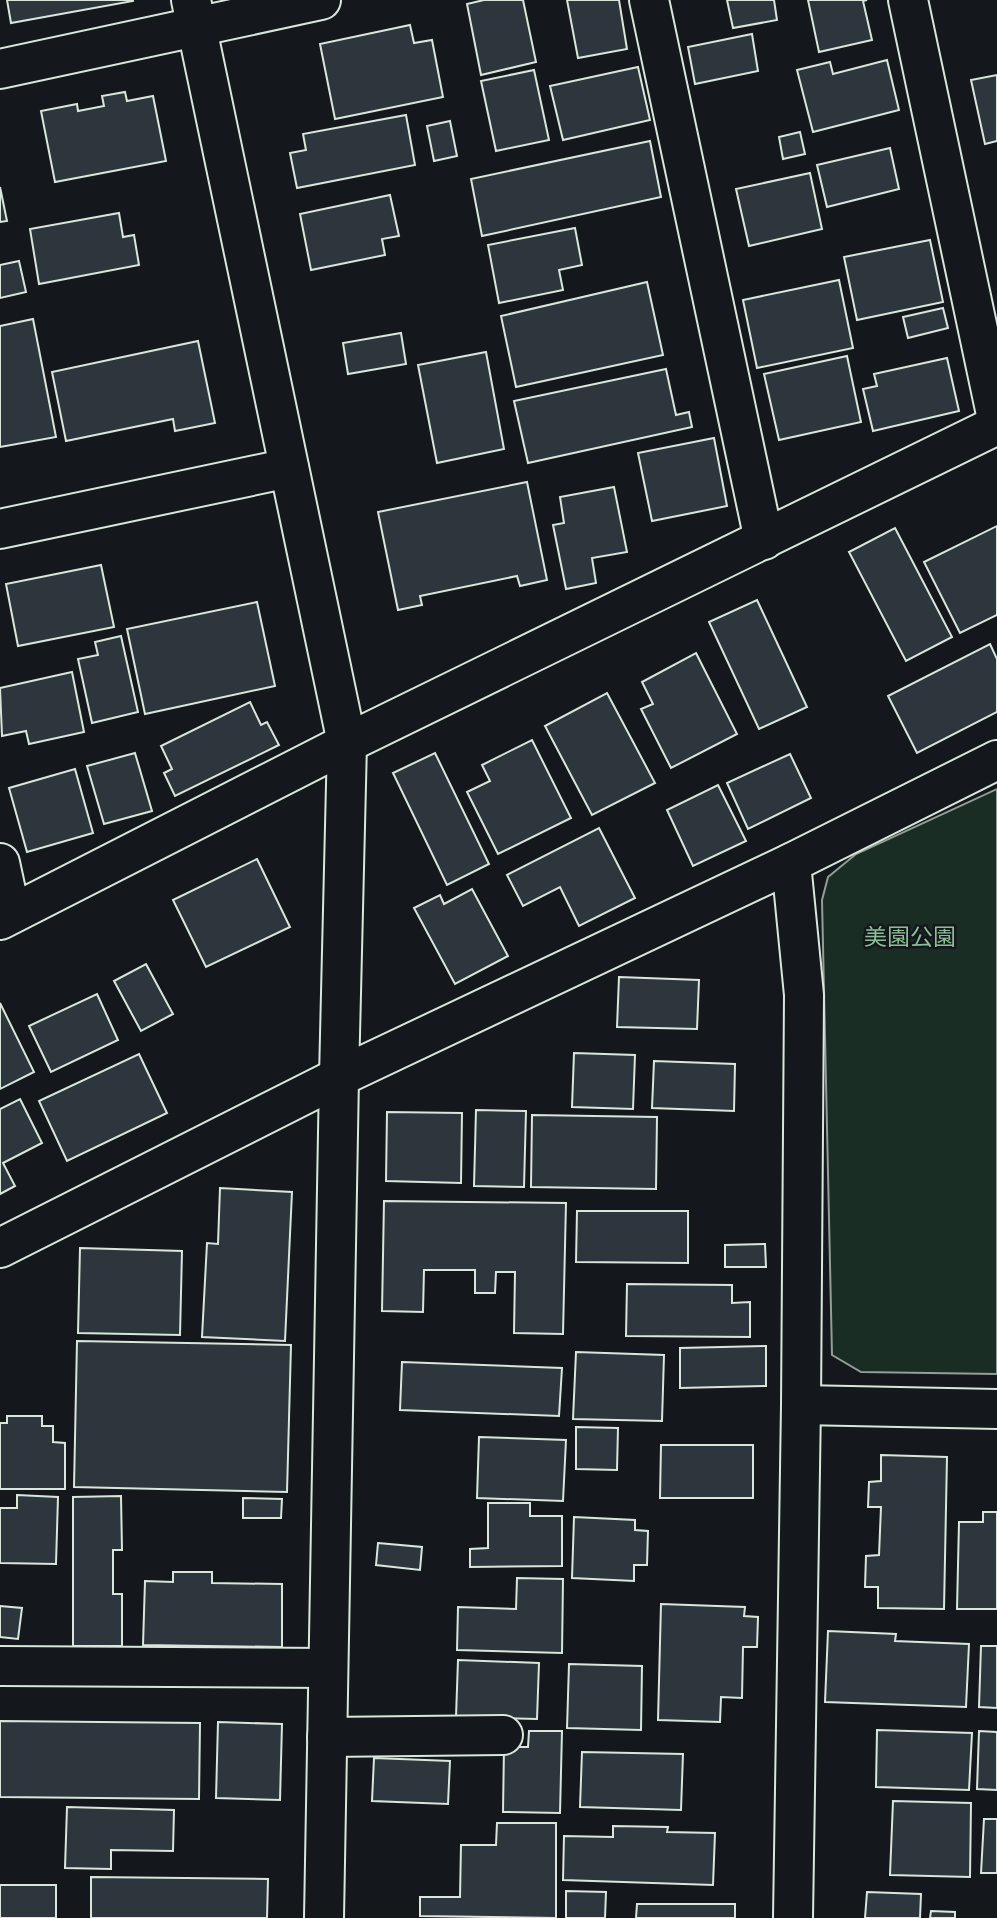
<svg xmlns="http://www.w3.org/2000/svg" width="997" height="1918" font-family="Overpass,'Noto Sans JP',sans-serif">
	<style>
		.green { fill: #1a2d24; stroke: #939e99; stroke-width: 2 }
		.building { fill: #2c363c; stroke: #d8e6dc; stroke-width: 2 }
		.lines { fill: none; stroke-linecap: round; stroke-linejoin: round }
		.minor-casing { stroke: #d8e6dc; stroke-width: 42 }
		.minor { stroke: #14181c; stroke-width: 38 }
		.labels { text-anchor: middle; stroke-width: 5; stroke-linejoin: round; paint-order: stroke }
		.park-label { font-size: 23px; fill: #8ac095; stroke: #14181c }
	</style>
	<rect width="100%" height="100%" fill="#14181c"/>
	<path class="green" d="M997 789V1374L861 1372 832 1355 822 900 828 877 856 854Z"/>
	<g class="building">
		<path d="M7 0H133V1L11 23Z"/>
		<path d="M484 0H523L536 62 481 75 467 4Z"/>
		<path d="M567 0H619L627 49 578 58Z"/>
		<path d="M727 0H774L777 20 733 28Z"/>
		<path d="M808 0H867L863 1 872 40 819 52Z"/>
		<path d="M410 25 414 43 432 40 443 97 335 119 320 44Z"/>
		<path d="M752 34 758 71 695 84 688 47Z"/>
		<path d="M887 60 899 110 813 132 797 70 830 62 833 74Z"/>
		<path d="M638 67 650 120 563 140 550 86Z"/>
		<path d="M534 70 549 140 496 151 481 81Z"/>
		<path d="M997 75V141L985 144 971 80Z"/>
		<path d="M125 92 127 101 153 96 166 161 55 182 41 111 77 104 78 111 104 106 102 96Z"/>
		<path d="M406 115 415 165 297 188 290 153 306 150 303 134Z"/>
		<path d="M450 121 457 156 434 161 427 126Z"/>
		<path d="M800 132 805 154 783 159 779 137Z"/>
		<path d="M650 141 661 197 482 236 471 179Z"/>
		<path d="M890 148 899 189 827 207 817 165Z"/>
		<path d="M810 173 822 229 749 246 736 189Z"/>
		<path d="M0 187 7 221 0 222Z"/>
		<path d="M390 195 399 236 382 239 385 255 311 270 300 214Z"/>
		<path d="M119 213 123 237 134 235 139 265 39 284 30 229Z"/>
		<path d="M575 228 582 265 559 270 563 290 499 303 488 245Z"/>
		<path d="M930 240 943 302 857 320 844 257Z"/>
		<path d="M19 261 26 292 0 298V265Z"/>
		<path d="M839 280 853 348 757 368 743 300Z"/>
		<path d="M647 282 663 355 516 387 501 316Z"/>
		<path d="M943 308 948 328 908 338 903 317Z"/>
		<path d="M33 319 56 437 0 447V326Z"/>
		<path d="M401 333 406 364 348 374 343 343Z"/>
		<path d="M198 341 215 423 175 431 173 419 66 441 52 372Z"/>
		<path d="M486 352 504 449 437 463 418 365Z"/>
		<path d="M847 356 861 422 779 440 764 374Z"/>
		<path d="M947 358 959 411 873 431 863 389 877 386 874 374Z"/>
		<path d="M666 369 676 415 689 412 692 427 528 463 514 401Z"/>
		<path d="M714 438 727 506 652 521 638 453Z"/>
		<path d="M527 482 547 580 520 586 517 576 420 596 422 605 398 610 378 512Z"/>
		<path d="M614 487 627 552 592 558 596 583 566 589 553 525 564 523 560 497Z"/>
		<path d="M997 526V615L960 633 924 562Z"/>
		<path d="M895 528 952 637 906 661 849 552Z"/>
		<path d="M101 565 114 627 18 646 6 584Z"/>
		<path d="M757 600 807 707 759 729 709 622Z"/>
		<path d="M257 602 275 686 145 714 127 629Z"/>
		<path d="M121 636 138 712 92 723 78 659 98 655 95 642Z"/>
		<path d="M990 644 997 659V712L917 753 888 696Z"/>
		<path d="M696 653 737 734 671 768 641 709 653 704 642 682Z"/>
		<path d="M72 672 84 732 29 744 26 731 2 736 0 688Z"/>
		<path d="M607 693 655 783 592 815 545 726Z"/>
		<path d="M250 702 261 725 267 722 279 745 175 796 164 773 172 769 161 746Z"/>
		<path d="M532 740 571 818 498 854 467 792 490 781 482 765Z"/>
		<path d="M135 753 152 811 104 824 87 766Z"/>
		<path d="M435 753 489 864 447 885 393 773Z"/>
		<path d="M790 754 811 798 748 829 727 783Z"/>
		<path d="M75 769 93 833 27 852 9 788Z"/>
		<path d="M718 785 746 841 693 866 667 810Z"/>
		<path d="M599 828 635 898 579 926 560 887 523 906 507 875Z"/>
		<path d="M257 859 290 927 206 967 173 900Z"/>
		<path d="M472 889 508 956 455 984 414 908 440 895 444 904Z"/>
		<path d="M146 964 173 1014 141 1031 114 981Z"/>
		<path d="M619 977 699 980 697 1029 617 1027Z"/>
		<path d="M97 994 118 1040 51 1072 29 1026Z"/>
		<path d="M0 1003 34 1072 0 1089Z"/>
		<path d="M574 1053 635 1055 633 1109 572 1107Z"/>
		<path d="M139 1054 167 1113 67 1161 39 1101Z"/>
		<path d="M654 1061 735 1064 734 1111 652 1108Z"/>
		<path d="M20 1099 42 1143 3 1163 15 1186 0 1194V1109Z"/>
		<path d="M476 1110 526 1111 524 1187 474 1186Z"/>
		<path d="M387 1112 462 1113 461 1183 386 1181Z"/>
		<path d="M532 1115 657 1117 656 1189 531 1187Z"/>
		<path d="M220 1188 292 1192 285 1341 202 1337 207 1243 218 1244Z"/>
		<path d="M384 1201 566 1203 563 1334 514 1333 515 1272H496L495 1293H475V1270H424L423 1312 382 1311Z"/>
		<path d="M577 1211H688V1263L576 1262Z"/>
		<path d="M765 1244 766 1267H725V1245Z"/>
		<path d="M80 1248 182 1251 180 1335 78 1333Z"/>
		<path d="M627 1284 732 1285V1303L750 1302V1337L626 1336Z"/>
		<path d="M77 1341 291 1345 287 1492 74 1487Z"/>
		<path d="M766 1346V1386L680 1388V1348Z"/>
		<path d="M576 1352 664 1355 662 1421 573 1419Z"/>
		<path d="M402 1362 562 1368 559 1416 400 1410Z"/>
		<path d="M7 1416H42V1426H53V1442L65 1443V1489H0V1423H7Z"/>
		<path d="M576 1427 618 1428 617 1470 576 1469Z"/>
		<path d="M479 1437 566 1440 563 1501 477 1498Z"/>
		<path d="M661 1445H753V1498H660Z"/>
		<path d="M881 1455 947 1457 944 1609 878 1608V1587H865L866 1556 879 1555 881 1507H868L869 1482 881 1481Z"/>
		<path d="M17 1495 58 1497 56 1564 0 1563V1508H17Z"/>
		<path d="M121 1496 122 1550H113V1594H122V1646H73V1497Z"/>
		<path d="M243 1498 282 1499 281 1518H243Z"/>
		<path d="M488 1503H530V1516H562V1566L470 1567V1549L488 1548Z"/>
		<path d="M983 1512H997V1609H957L959 1522H983Z"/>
		<path d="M574 1517 635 1520V1530L648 1531 647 1565H634V1581L572 1578Z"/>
		<path d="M378 1543 422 1547 420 1570 376 1565Z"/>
		<path d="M173 1572H212V1583L282 1584V1647L143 1645 145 1581 173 1582Z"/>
		<path d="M517 1578 563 1579 562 1653 457 1650 458 1607 516 1609Z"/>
		<path d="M661 1604 745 1607 744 1616 758 1617 757 1647H743L742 1698 721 1697 720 1722 658 1720Z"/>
		<path d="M0 1606 22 1608 18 1639 0 1637Z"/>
		<path d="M828 1631 896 1634 895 1641 969 1644 966 1707 825 1702Z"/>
		<path d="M981 1646H997V1708L979 1707Z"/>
		<path d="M458 1660 539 1663 537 1719 456 1717Z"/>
		<path d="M569 1664 642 1666 641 1730 567 1728Z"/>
		<path d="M0 1721 200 1723 199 1799 0 1797Z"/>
		<path d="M218 1722 282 1724 280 1800 216 1798Z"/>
		<path d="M877 1730 972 1733 969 1790 876 1787Z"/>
		<path d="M529 1731H562L560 1813 503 1812 504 1747H528Z"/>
		<path d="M979 1731 997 1732V1790L977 1789Z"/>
		<path d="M582 1752 683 1754 681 1810 580 1807Z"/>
		<path d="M374 1758 450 1761 448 1804 372 1801Z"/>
		<path d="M893 1801 971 1803 970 1877 890 1875Z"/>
		<path d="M67 1807 174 1810 173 1851 111 1850V1869L65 1868Z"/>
		<path d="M984 1819H997V1873H981Z"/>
		<path d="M497 1823H556V1918L420 1916V1897H460L461 1845H496Z"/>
		<path d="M613 1826 668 1827 667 1832 715 1833 713 1885 563 1880 564 1836 613 1837Z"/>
		<path d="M91 1877 268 1879 267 1918H91Z"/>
		<rect x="0" y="1885" width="56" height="33"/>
		<path d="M566 1891 606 1892 605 1918H566Z"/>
		<path d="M867 1892 921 1894 920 1918H865Z"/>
		<path d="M637 1904H735V1918H636Z"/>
		<path d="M931 1911 955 1912V1918H930Z"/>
	</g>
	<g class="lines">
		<g class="minor-casing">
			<g id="minor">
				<path d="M191 0 347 743 339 1077 324 1918"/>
				<path d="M649 0 764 540"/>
				<path d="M908 0 997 419"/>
				<path d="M0 69 321 0"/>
				<path d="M0 529 289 468"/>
				<path d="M0 863 11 914"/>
				<path d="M791 863 804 995 801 1405 793 1918"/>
				<path d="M0 920 347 743 997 425"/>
				<path d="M0 1248 339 1077 791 863 997 760"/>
				<path d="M801 1405 997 1409"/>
				<path d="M0 1666 328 1668"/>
				<path d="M327 1737 503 1735"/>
			</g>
		</g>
		<use href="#minor" class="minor"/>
	</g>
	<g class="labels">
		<g class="park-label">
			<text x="910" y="945">美園公園</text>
		</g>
	</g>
</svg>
